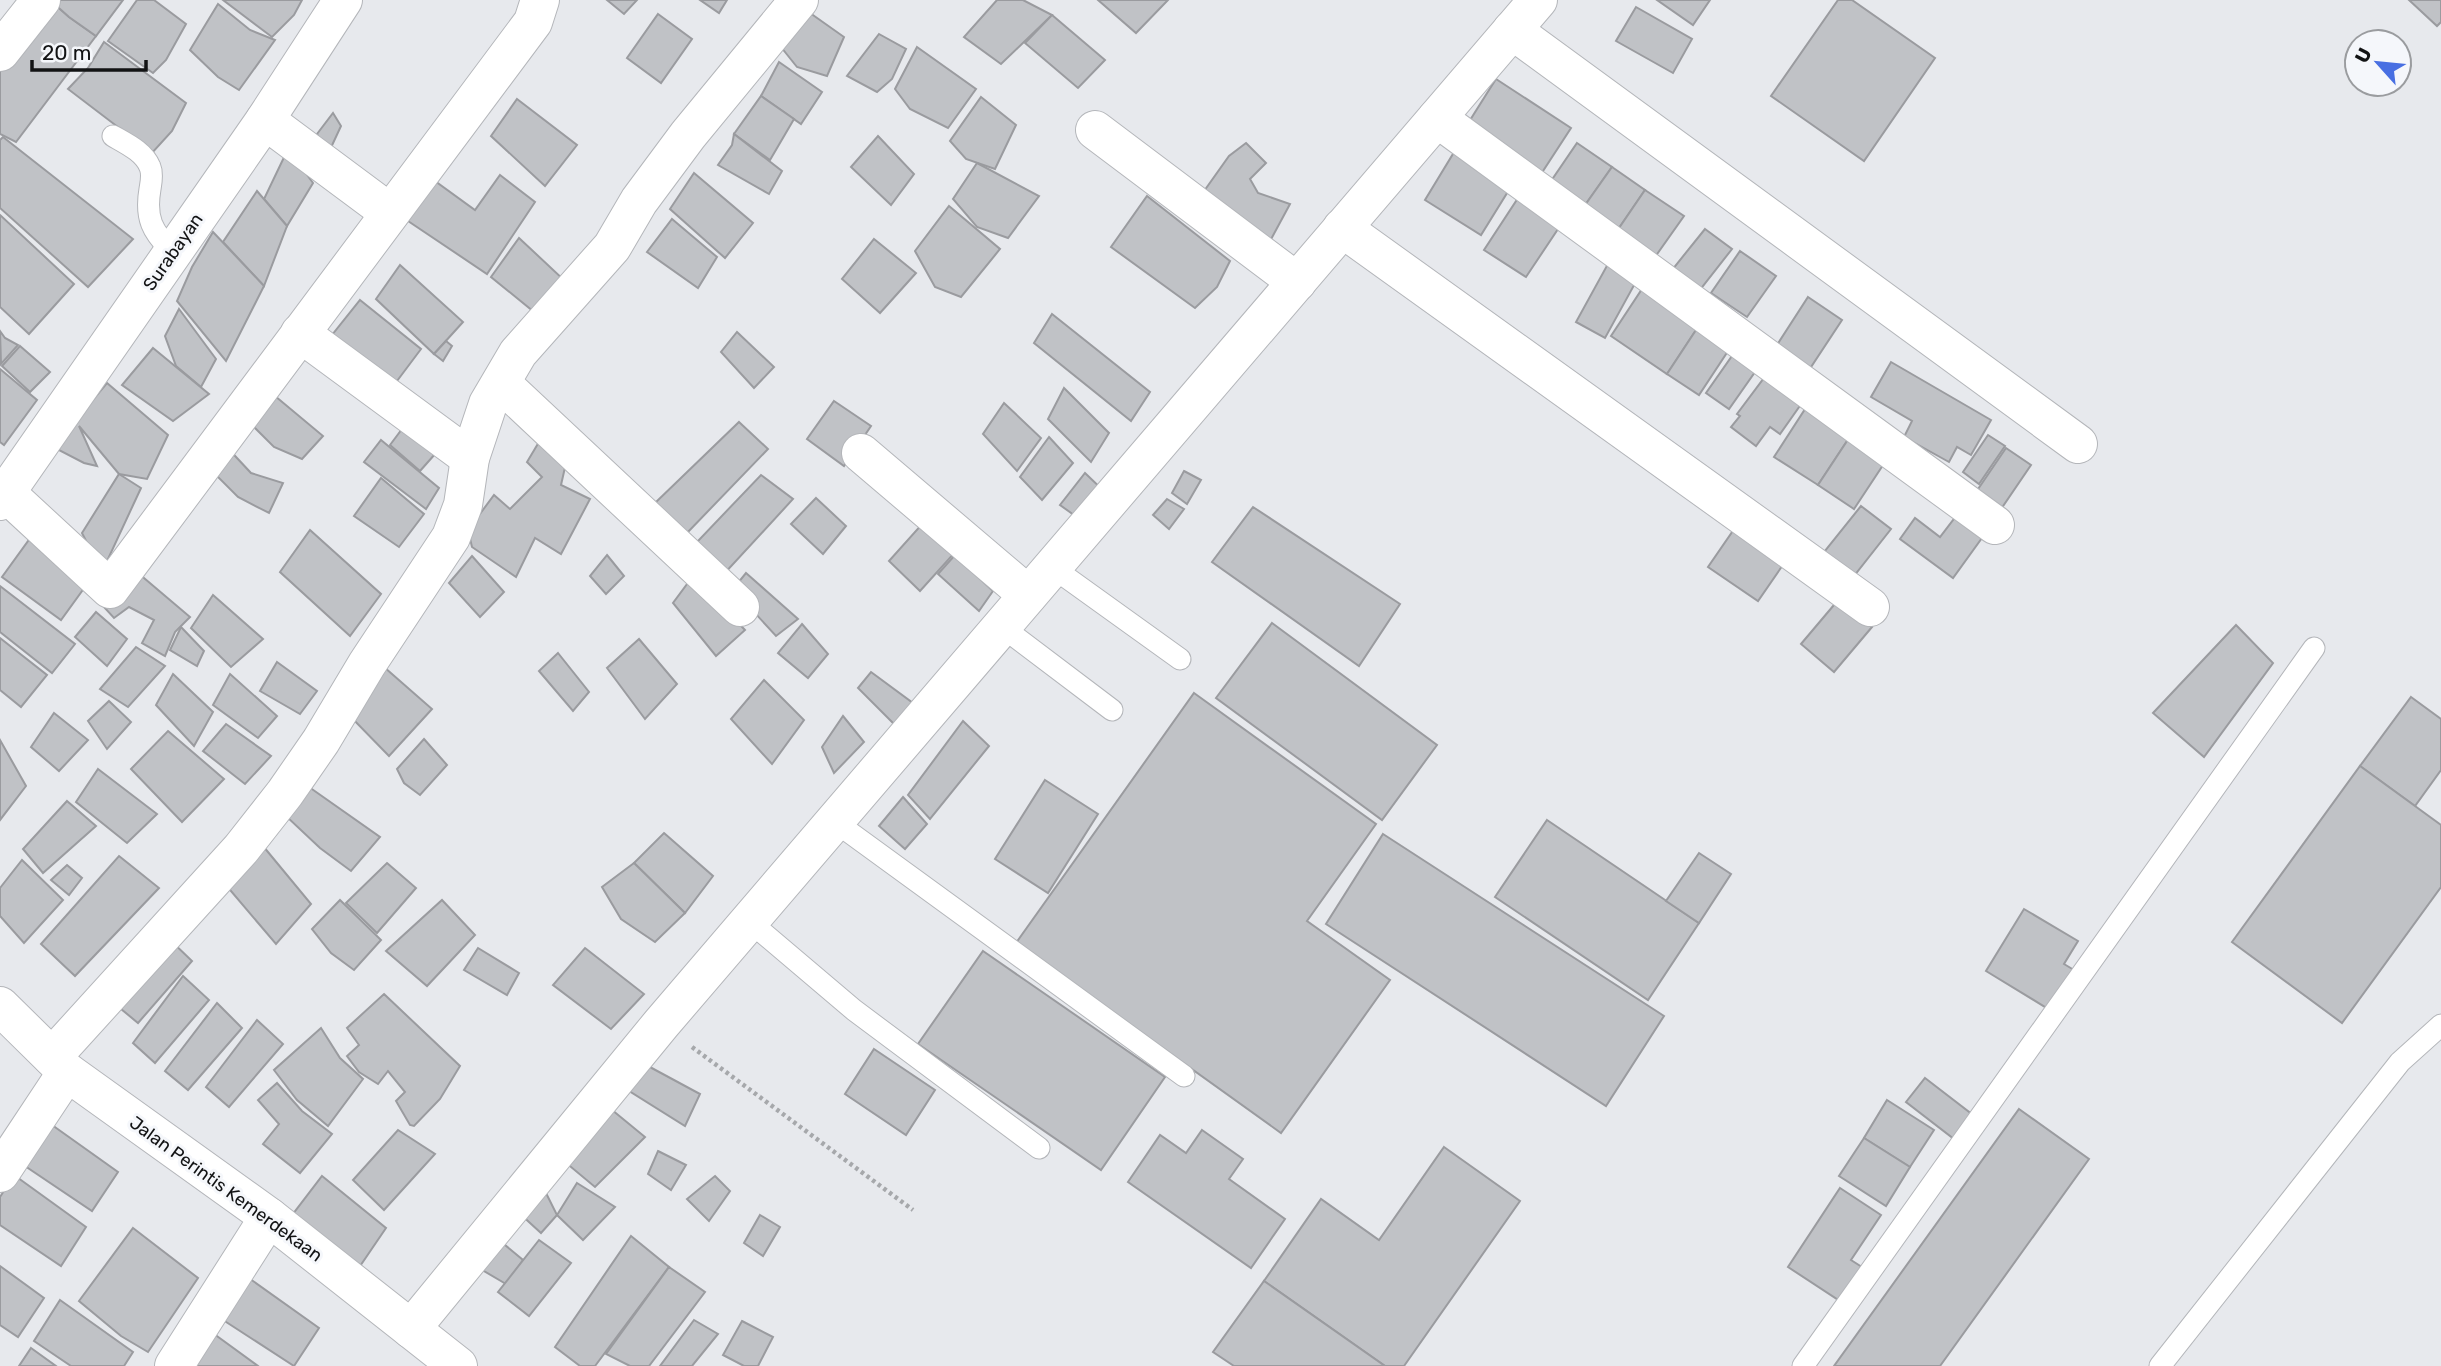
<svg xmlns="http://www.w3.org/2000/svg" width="2441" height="1366" font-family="Rubik,sans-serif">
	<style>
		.building { fill: #c0c2c6; stroke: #9a9b9f; stroke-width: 2 }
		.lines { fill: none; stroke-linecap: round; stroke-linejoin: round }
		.lane-casing { stroke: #b4b6ba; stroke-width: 23 }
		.street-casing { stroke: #b4b6ba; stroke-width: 40 }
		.path { stroke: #a6a8ab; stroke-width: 4.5; stroke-dasharray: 3.5 3.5; stroke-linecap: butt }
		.lane { stroke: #fff; stroke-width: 21 }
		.street { stroke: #fff; stroke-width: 38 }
		.labels { text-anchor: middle; stroke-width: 6; stroke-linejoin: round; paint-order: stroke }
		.street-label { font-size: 18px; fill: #121314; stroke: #f5f7fb }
	</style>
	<rect width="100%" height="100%" fill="#e7e9ed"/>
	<g class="building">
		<path d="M50 0 69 17 96 36 16 142 0 134V67Z"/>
		<path d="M50 0H123L96 36 69 17Z"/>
		<path d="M137 0H154L186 24 166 60 153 73 108 41Z"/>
		<path d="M223 0H302L294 15 272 37Z"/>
		<path d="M607 0H637L624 14Z"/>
		<path d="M700 0H727L719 13Z"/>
		<path d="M997 0H1023L1052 15 1001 64 964 37Z"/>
		<path d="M1098 0H1168L1136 33Z"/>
		<path d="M1657 0H1710L1693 25Z"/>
		<path d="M1838 0H1852L1935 58 1864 161 1771 96Z"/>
		<path d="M2409 0H2441V22L2437 26Z"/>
		<path d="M218 4 250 30 275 40 239 90 218 77 190 50Z"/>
		<path d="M1636 7 1692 39 1673 73 1616 41Z"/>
		<path d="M803 8 844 37 827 76 797 67 781 47Z"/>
		<path d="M658 14 692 39 661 83 627 58Z"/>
		<path d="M1052 15 1105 60 1078 88 1025 43Z"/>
		<path d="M879 34 906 49 892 79 877 92 847 76Z"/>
		<path d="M104 42 186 103 172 131 152 153 68 89 88 68Z"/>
		<path d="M917 47 976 89 948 128 910 109 895 89Z"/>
		<path d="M779 62 822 92 801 124 761 96Z"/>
		<path d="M1496 79 1571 128 1541 174 1467 125Z"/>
		<path d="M761 96 794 119 770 160 734 134Z"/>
		<path d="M981 97 1016 125 995 169 966 159 950 141Z"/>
		<path d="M517 99 577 145 545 186 491 136Z"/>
		<path d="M333 113 341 126 328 154 317 134Z"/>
		<path d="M734 134 782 171 769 194 718 165 732 145Z"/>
		<path d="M878 136 914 174 891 205 851 167Z"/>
		<path d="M3 137 133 239 88 287 0 208V140Z"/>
		<path d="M1246 143 1266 163 1250 179 1258 193 1290 204 1269 243 1202 194 1229 156Z"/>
		<path d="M1577 143 1612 167 1583 208 1549 184Z"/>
		<path d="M288 149 313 183 287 226 264 199Z"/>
		<path d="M1456 149 1512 185 1481 235 1425 200Z"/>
		<path d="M977 163 1039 196 1008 238 977 227 953 199Z"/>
		<path d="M1612 167 1645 190 1617 231 1583 208Z"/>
		<path d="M694 173 753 223 725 258 670 209Z"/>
		<path d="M500 175 535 202 487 274 405 219 428 176 475 210Z"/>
		<path d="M1645 190 1684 216 1655 257 1617 231Z"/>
		<path d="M257 191 287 226 264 286 223 242Z"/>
		<path d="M1522 192 1564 220 1526 277 1484 250Z"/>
		<path d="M1147 196 1230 261 1217 287 1195 308 1111 247Z"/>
		<path d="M949 206 1000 249 961 297 935 287 915 251Z"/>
		<path d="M0 215 74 284 29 334 0 307Z"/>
		<path d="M672 219 717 257 698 288 647 252Z"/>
		<path d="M1705 229 1732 249 1699 291 1672 270Z"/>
		<path d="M213 232 264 286 226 361 177 301 192 267Z"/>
		<path d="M519 238 565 281 539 316 491 277Z"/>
		<path d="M874 239 916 273 880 313 842 279Z"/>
		<path d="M1740 251 1776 276 1747 317 1711 293Z"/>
		<path d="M1609 262 1638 278 1605 338 1576 322Z"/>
		<path d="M400 265 463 322 434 354 376 299Z"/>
		<path d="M1644 286 1700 324 1667 374 1611 336Z"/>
		<path d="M1808 297 1842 320 1809 370 1775 348Z"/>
		<path d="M360 300 421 349 394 385 328 340Z"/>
		<path d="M179 309 216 359 201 387 176 366 165 336Z"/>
		<path d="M1052 314 1150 392 1131 421 1034 343Z"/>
		<path d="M1700 324 1732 345 1699 395 1667 374Z"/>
		<path d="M0 331 5 338 18 345 1 364Z"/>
		<path d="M737 332 774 367 754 388 721 352Z"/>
		<path d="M446 341 452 346 443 361 434 354Z"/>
		<path d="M20 346 50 372 30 392 2 366Z"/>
		<path d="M1739 346 1762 362 1729 409 1706 393Z"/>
		<path d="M153 348 209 394 173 421 122 385Z"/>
		<path d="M1891 362 1991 420 1971 455 1957 447 1949 462 1904 437 1912 421 1871 397Z"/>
		<path d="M0 369 37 400 4 445 0 442Z"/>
		<path d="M1767 374 1804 400 1780 434 1770 427 1756 446 1731 427 1740 416 1737 414Z"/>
		<path d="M107 383 168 435 147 479 119 474 79 426 97 466 84 463 53 447Z"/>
		<path d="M1064 388 1109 433 1091 462 1048 419Z"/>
		<path d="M269 391 323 436 302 459 274 447 247 420Z"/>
		<path d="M834 401 871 426 844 466 807 439Z"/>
		<path d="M1004 403 1041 438 1017 471 983 434Z"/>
		<path d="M1809 403 1853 432 1818 485 1774 457Z"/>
		<path d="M411 417 443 445 420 471 390 445Z"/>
		<path d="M739 422 768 449 686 534 655 503Z"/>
		<path d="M1853 432 1889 456 1854 509 1818 485Z"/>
		<path d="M1988 435 2005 446 1979 484 1963 472Z"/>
		<path d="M542 437 566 463 561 485 590 499 561 554 535 538 516 577 472 547 468 530 494 495 510 509 542 477 527 462Z"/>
		<path d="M1049 437 1073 463 1042 500 1020 477Z"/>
		<path d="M381 440 439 488 426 509 364 462Z"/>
		<path d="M223 443 251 473 283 483 269 513 238 497 207 466Z"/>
		<path d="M2006 448 2031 465 1997 515 1972 498Z"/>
		<path d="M1184 471 1201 480 1187 504 1172 493Z"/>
		<path d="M1085 473 1108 495 1085 523 1060 505Z"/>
		<path d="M119 474 141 488 102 572 82 533Z"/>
		<path d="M761 475 793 499 723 575 697 542Z"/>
		<path d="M381 478 424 514 399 547 354 516Z"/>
		<path d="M816 498 846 526 823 554 791 524Z"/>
		<path d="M1167 499 1184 509 1169 529 1153 515Z"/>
		<path d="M1861 506 1891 529 1850 581 1820 557Z"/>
		<path d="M1253 507 1400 604 1359 666 1212 562Z"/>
		<path d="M1960 511 1987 531 1953 578 1900 539 1915 518 1940 537Z"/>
		<path d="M923 523 958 549 920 591 889 561Z"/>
		<path d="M1737 525 1787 559 1758 601 1708 567Z"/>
		<path d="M310 530 381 594 350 636 280 572Z"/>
		<path d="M31 537 90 580 61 620 2 577Z"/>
		<path d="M607 555 624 576 606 594 590 576Z"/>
		<path d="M955 555 993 591 979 611 938 574Z"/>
		<path d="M472 556 504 592 480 617 449 583Z"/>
		<path d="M131 567 190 617 175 632 165 656 142 643 154 620 129 607 114 618 103 606Z"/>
		<path d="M746 573 798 619 776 636 733 589Z"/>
		<path d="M693 576 745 630 716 656 673 603Z"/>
		<path d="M0 586 75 644 52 673 0 632Z"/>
		<path d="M213 595 263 639 231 667 191 628Z"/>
		<path d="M1839 599 1872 627 1834 672 1801 644Z"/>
		<path d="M96 612 127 639 107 666 75 637Z"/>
		<path d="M1272 623 1437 745 1382 820 1216 698Z"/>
		<path d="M802 624 828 654 808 678 778 653Z"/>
		<path d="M2236 625 2273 663 2204 757 2153 713Z"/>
		<path d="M181 627 204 651 197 666 170 650Z"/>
		<path d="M0 638 47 675 21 707 0 690Z"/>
		<path d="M639 639 677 684 645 719 607 668Z"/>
		<path d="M136 647 165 666 128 707 100 689Z"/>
		<path d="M558 653 589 692 573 711 539 671Z"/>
		<path d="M277 662 317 691 300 714 260 691Z"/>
		<path d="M384 667 432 709 389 756 345 711Z"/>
		<path d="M871 672 921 709 901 731 858 688Z"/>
		<path d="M173 674 213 712 194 746 156 705Z"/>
		<path d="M230 674 277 716 258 738 213 705Z"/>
		<path d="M764 680 804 720 772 764 731 719Z"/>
		<path d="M1194 693 1376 824 1307 921 1390 980 1281 1133 1016 943Z"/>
		<path d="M2411 697 2441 719V770L2415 806 2360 766Z"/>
		<path d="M109 701 131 722 107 749 88 721Z"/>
		<path d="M54 713 88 740 59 771 31 747Z"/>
		<path d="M843 716 864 742 834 773 822 747Z"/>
		<path d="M963 721 989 746 930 819 908 795Z"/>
		<path d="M226 724 271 756 245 784 203 751Z"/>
		<path d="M168 731 224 779 182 822 131 769Z"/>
		<path d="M424 739 447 765 420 795 404 783 397 769Z"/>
		<path d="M0 740 26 786 0 820Z"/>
		<path d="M2360 766 2441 825V887L2342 1023 2232 942Z"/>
		<path d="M98 769 157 814 127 843 76 802Z"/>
		<path d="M1045 780 1098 814 1048 893 995 859Z"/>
		<path d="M309 787 380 837 351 871 320 848 287 817Z"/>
		<path d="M903 797 927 824 905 849 879 826Z"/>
		<path d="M67 801 96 826 43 873 23 849Z"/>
		<path d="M1547 820 1699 923 1648 1000 1495 897Z"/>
		<path d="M664 833 713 876 685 913 634 863Z"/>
		<path d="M1383 834 1664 1016 1606 1106 1326 924Z"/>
		<path d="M263 846 311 904 276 944 225 884Z"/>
		<path d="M1699 853 1731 874 1699 923 1666 901Z"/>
		<path d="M119 856 159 888 75 976 41 944Z"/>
		<path d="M22 860 63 900 24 943 0 916V888Z"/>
		<path d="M387 863 416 888 377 933 346 903Z"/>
		<path d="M634 863 685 913 655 942 621 919 602 887Z"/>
		<path d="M67 865 82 878 69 895 51 880Z"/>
		<path d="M340 900 381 940 354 970 331 953 312 929Z"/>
		<path d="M442 900 475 935 427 986 386 951Z"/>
		<path d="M2024 909 2078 941 2064 964 2074 970 2050 1010 1986 971Z"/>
		<path d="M166 936 192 961 138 1023 115 1004Z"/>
		<path d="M478 948 519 973 507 995 464 970Z"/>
		<path d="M585 948 644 994 611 1029 553 985Z"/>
		<path d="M983 951 1165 1077 1101 1170 918 1044Z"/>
		<path d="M183 976 209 1000 155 1063 133 1043Z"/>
		<path d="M384 994 460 1066 440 1099 414 1126 410 1125 396 1101 405 1092 388 1071 378 1084 359 1072 347 1056 359 1045 347 1028Z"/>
		<path d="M217 1003 242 1028 188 1090 165 1071Z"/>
		<path d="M257 1020 283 1044 229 1107 206 1087Z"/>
		<path d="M321 1028 340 1058 363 1079 328 1126 297 1100 274 1070Z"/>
		<path d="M874 1049 935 1090 906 1135 845 1094Z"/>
		<path d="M648 1066 700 1094 685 1126 626 1089Z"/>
		<path d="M1925 1078 1973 1115 1954 1139 1906 1102Z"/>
		<path d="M277 1083 302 1111 332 1134 300 1173 263 1144 279 1124 258 1100Z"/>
		<path d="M1887 1100 1934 1130 1910 1167 1864 1138Z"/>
		<path d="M606 1105 645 1137 595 1187 559 1157Z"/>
		<path d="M2019 1109 2089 1159 1940 1366H1834Z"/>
		<path d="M45 1120 118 1172 92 1211 19 1162Z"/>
		<path d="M398 1130 435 1154 384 1210 353 1180Z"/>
		<path d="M1202 1130 1243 1159 1229 1179 1285 1219 1251 1268 1128 1182 1160 1135 1186 1153Z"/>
		<path d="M1864 1138 1910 1167 1886 1206 1839 1176Z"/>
		<path d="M1444 1147 1520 1201 1404 1366H1385L1264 1281 1321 1199 1379 1240Z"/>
		<path d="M658 1151 686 1165 671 1190 648 1174Z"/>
		<path d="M14 1175 86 1227 61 1266 0 1225V1197Z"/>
		<path d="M322 1176 386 1228 356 1272 293 1214Z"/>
		<path d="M715 1176 730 1191 709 1221 687 1199Z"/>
		<path d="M577 1183 615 1207 583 1240 557 1215Z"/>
		<path d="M542 1185 557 1215 541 1233 518 1212Z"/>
		<path d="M1840 1188 1881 1215 1851 1260 1865 1269 1843 1303 1788 1267Z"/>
		<path d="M760 1215 780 1227 763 1256 744 1243Z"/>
		<path d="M133 1228 198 1278 148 1352 121 1336 79 1301Z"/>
		<path d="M493 1235 523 1260 506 1284 472 1264Z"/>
		<path d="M631 1236 669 1267 595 1366H580L555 1347Z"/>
		<path d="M539 1240 571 1263 529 1316 498 1292Z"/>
		<path d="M0 1266 44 1298 18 1337 0 1325Z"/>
		<path d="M669 1267 705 1292 649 1366H630L606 1354Z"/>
		<path d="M246 1276 319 1328 294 1366 220 1318Z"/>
		<path d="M1264 1281 1385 1366H1234L1213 1352Z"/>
		<path d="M60 1300 133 1352 124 1366H71L34 1341Z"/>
		<path d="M694 1320 718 1334 692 1366H660Z"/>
		<path d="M742 1321 773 1337 758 1366H744L723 1355Z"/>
		<path d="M210 1331 258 1366H188Z"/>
		<path d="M31 1348 56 1366H19Z"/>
	</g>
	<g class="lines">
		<g class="lane-casing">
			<g id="lane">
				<path d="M113 136C127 144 144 152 150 167 153 174 151 183 150 189 145 218 152 232 173 252"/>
				<path d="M1052 567 1180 659"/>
				<path d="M1001 626 1112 710"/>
				<path d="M834 821 1184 1076"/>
				<path d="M749 921 854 1010 1039 1148"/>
				<path d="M1803 1366 2314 648"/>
				<path d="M2160 1366 2400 1062 2441 1025"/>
			</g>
		</g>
		<g class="street-casing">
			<g id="street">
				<path d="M1512 30 2078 444"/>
				<path d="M0 52 41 0"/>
				<path d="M1437 118 1995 525"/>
				<path d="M265 120 390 213"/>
				<path d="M1095 130 1297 282"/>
				<path d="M1342 228 1870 607"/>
				<path d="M300 333 470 458"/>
				<path d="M501 383 740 607"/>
				<path d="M861 453 1028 595"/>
				<path d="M6 493 110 589 533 22 540 0"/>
				<path d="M0 501 265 120 343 0"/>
				<path d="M0 1006 67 1072 269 1217 458 1366"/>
				<path d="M52 1057 241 849 285 793 321 741 367 664 451 537 463 505 470 458 488 404 518 353 612 247 639 201 688 135 799 0"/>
				<path d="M0 1173 67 1072"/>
				<path d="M411 1329 661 1024 1538 0"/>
				<path d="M174 1366 269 1217"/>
			</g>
		</g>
		<path class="path" d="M692 1047 913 1210"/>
		<use href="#lane" class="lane"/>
		<use href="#street" class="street"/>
	</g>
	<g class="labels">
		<g class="street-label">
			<text transform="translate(173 252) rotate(-55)" y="6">Surabayan</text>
			<text transform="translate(226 1189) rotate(36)" y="6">Jalan Perintis Kemerdekaan</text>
		</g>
	</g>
	<g transform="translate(2378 63) rotate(297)"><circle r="33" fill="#f5f7fb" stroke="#9a9c9f" stroke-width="2"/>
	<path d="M0-5L12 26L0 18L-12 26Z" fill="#486fe2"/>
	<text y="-10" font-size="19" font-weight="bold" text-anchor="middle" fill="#121314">U</text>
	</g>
	<path d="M32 60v10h114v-10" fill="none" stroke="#121314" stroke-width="3.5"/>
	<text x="42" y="60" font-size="21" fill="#121314" stroke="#f5f7fb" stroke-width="5" paint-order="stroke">20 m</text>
</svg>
